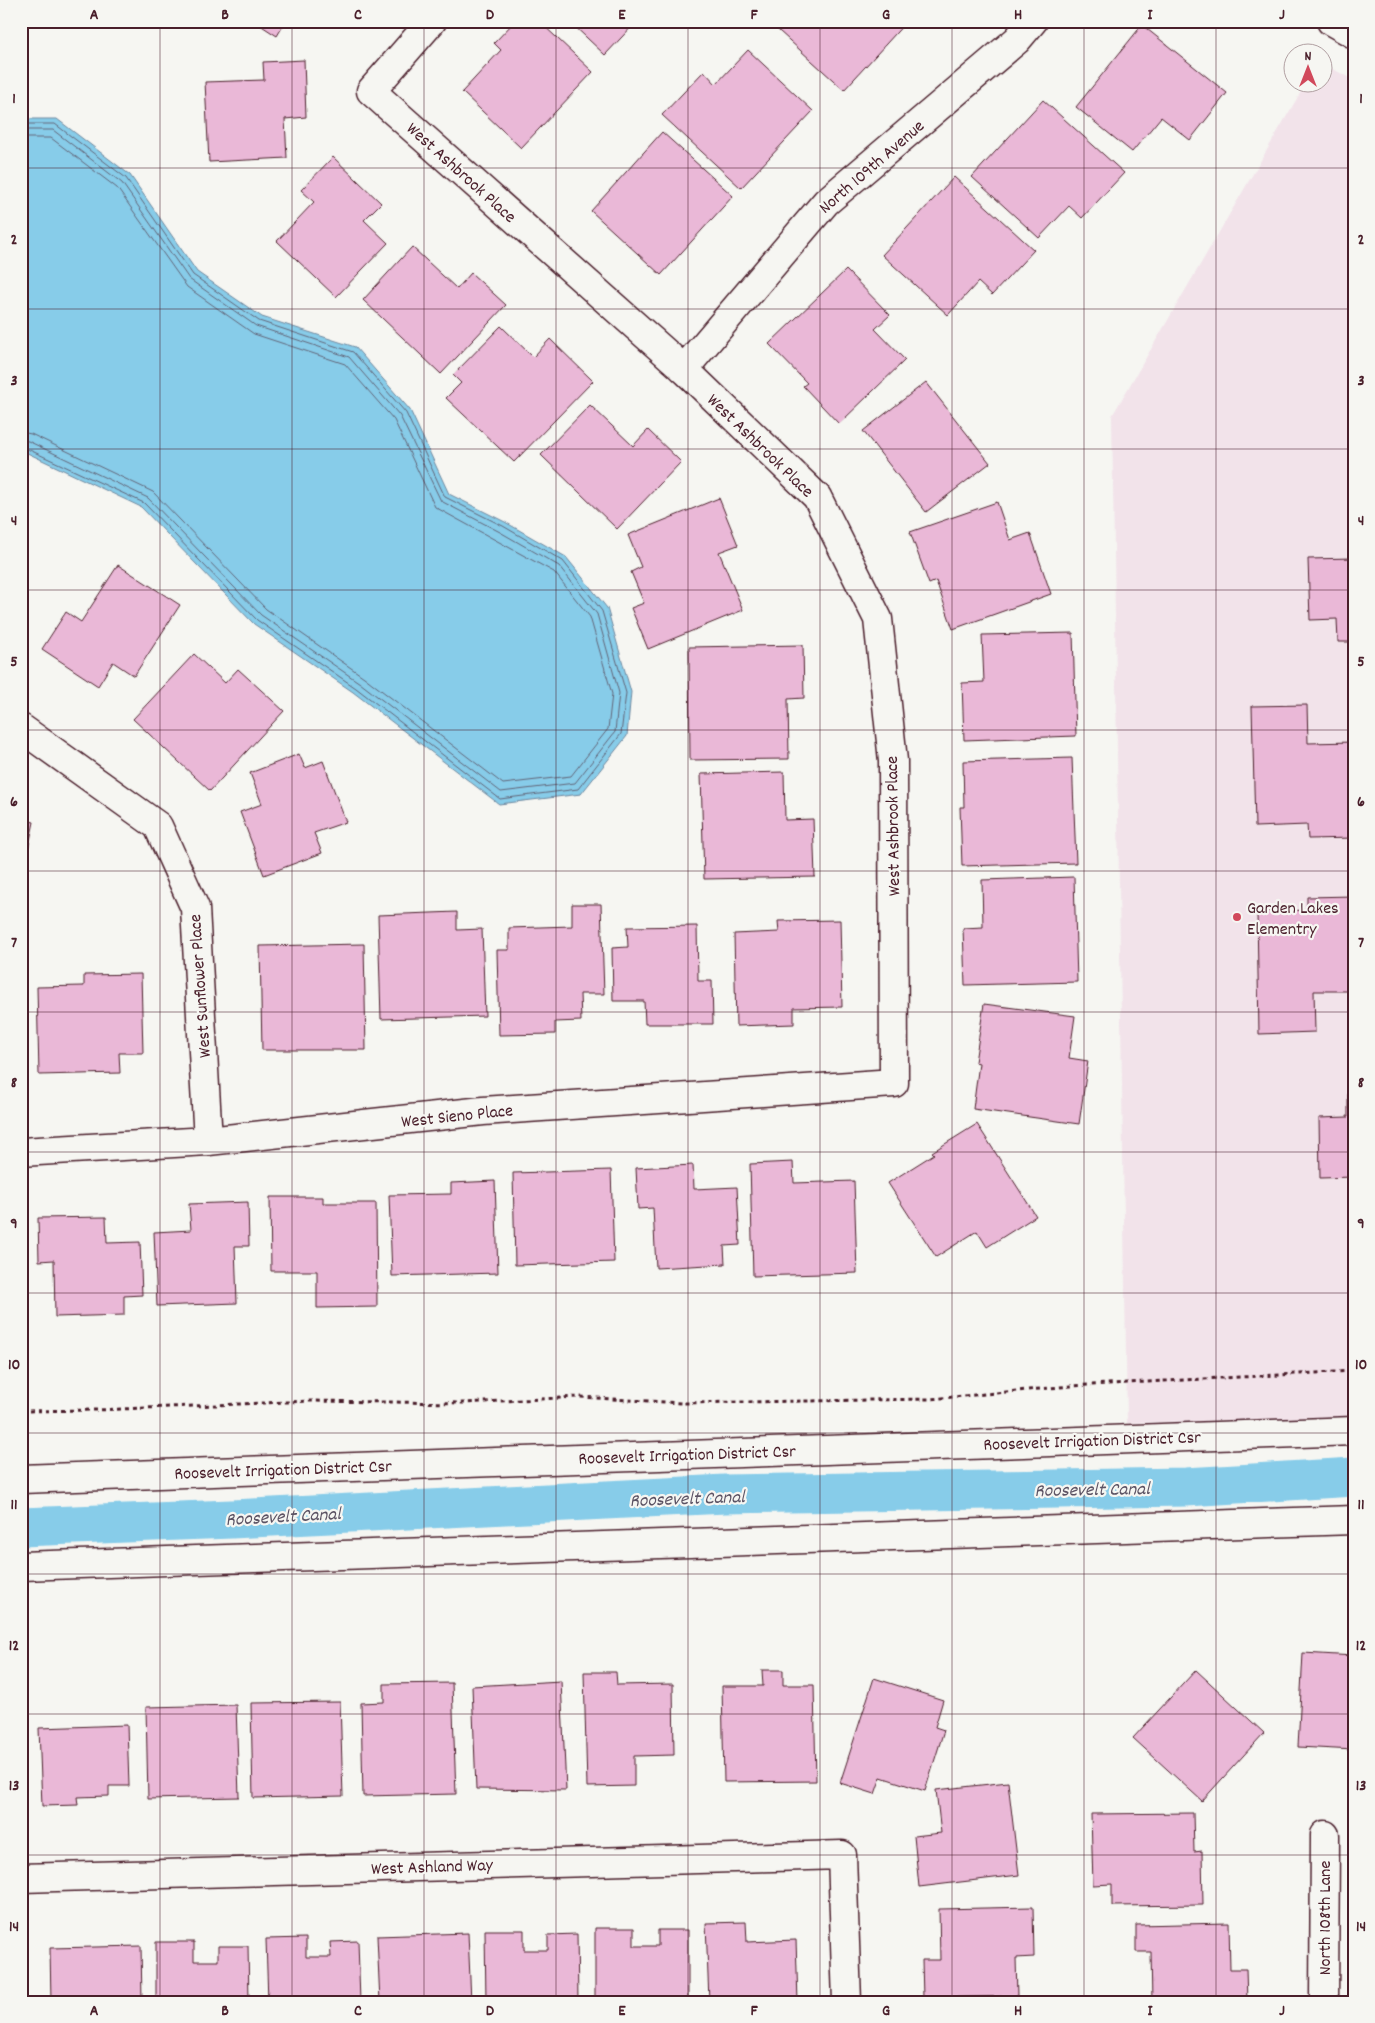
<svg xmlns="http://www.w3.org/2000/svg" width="1375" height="2023" font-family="Dekko,sans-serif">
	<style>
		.built { fill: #f2e3ea }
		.water { fill: #87cce9; stroke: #6f879d }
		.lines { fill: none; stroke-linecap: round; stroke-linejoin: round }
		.shore { stroke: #626477; stroke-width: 1 }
		.canal { stroke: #87cce9; stroke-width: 39 }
		.building { fill: #eab8d7; stroke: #4a1f2b }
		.minor-casing { stroke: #4a1f2b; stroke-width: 31 }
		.path { stroke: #4a1f2b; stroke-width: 3; stroke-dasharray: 4 4; stroke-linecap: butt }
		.minor { stroke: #f6f6f2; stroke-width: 28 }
		.grid { fill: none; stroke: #4a1f2b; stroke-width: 1; stroke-opacity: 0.55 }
		.poi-dot { fill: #d1495b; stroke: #f6f6f2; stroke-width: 2 }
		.labels { text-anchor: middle; stroke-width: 4.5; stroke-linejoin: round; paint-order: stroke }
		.street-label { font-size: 18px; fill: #4a1f2b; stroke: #f6f6f2 }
		.poi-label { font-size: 18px; fill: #4a1f2b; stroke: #f6f6f2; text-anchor: start }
		.water-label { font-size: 19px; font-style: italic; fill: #5c5364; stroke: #f6f6f2 }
		.neatline { fill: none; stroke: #4a1f2b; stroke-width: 2 }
		.grid-label { font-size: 16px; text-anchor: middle; font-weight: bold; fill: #4a1f2b }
	</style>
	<rect width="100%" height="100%" fill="#f6f6f2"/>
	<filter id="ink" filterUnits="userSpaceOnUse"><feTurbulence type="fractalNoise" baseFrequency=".02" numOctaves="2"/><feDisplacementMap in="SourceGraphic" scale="10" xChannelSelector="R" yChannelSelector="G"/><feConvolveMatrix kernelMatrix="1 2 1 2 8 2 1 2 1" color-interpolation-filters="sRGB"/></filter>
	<g filter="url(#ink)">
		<path class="built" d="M1323 64 1354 80V1417L1127 1423 1112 416 1306 83 1322 82Z"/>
		<path class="water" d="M21 119H57L130 175 197 272 262 317 355 347 410 410 449 494 505 522 566 557 607 608 631 692 627 736 581 794 499 804 353 692 254 624 141 507 21 450Z"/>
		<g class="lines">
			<g class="shore">
				<path d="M21 124H55L126 178 193 275 259 321 353 352 406 413 445 497 503 526 563 561 602 611 626 693 621 734 578 789 500 799 356 688 257 620 144 503 21 446"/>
				<path d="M21 130H53L122 183 189 279 256 326 349 357 400 416 441 501 500 532 559 566 597 614 619 693 615 732 575 783 501 792 360 683 261 615 148 498 28 441 21 440"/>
				<path d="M21 138H51L117 188 187 287 254 334 345 364 394 420 435 507 554 572 590 617 612 694 608 729 571 776 503 784 364 677 266 609 153 492 31 434 21 432"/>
			</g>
			<path class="canal" d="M21 1527 232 1519 725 1494 1186 1487 1354 1477"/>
		</g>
		<g class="building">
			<path d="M254 21H286L277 36Z"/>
			<path d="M515 21H539L593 72 521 148 462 92 501 50 494 43Z"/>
			<path d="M569 21H637L605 55Z"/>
			<path d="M768 21H907L844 90Z"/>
			<path d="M1142 25 1227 93 1190 140 1161 117 1132 152 1076 107Z"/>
			<path d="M748 50 813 111 741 188 662 115 704 71 716 84Z"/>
			<path d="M304 60 306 117 285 119 287 158 209 162 205 82 264 80 263 62Z"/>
			<path d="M1043 100 1124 173 1082 218 1069 206 1039 238 972 177Z"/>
			<path d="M662 132 733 196 661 275 591 211Z"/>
			<path d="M333 157 381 203 364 220 388 243 336 297 277 241 314 202 301 190Z"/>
			<path d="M954 177 1034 250 992 295 978 282 948 315 882 255Z"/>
			<path d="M412 247 457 289 471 273 506 305 441 374 363 300Z"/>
			<path d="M846 270 890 315 875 329 905 360 839 424 803 386 807 383 769 344Z"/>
			<path d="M501 326 533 357 550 339 593 381 514 462 446 398 461 383 453 375Z"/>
			<path d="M926 382 990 463 926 512 863 431Z"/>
			<path d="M590 405 633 446 648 430 681 462 617 529 541 455Z"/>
			<path d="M719 498 738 545 719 552 743 610 648 649 631 608 644 603 631 572 641 567 628 535Z"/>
			<path d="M997 502 1010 540 1030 533 1051 594 953 629 936 581 929 584 910 532Z"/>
			<path d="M1354 558V642H1338L1337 619 1310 620 1308 559Z"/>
			<path d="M118 565 180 605 134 676 113 662 98 686 42 649 66 612 81 622Z"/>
			<path d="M1073 633 1076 736 964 740 962 683 984 682 982 635Z"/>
			<path d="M803 645 804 698 788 699 789 759 690 760 689 647Z"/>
			<path d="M194 654 225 683 238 669 284 711 210 791 133 719Z"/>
			<path d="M1307 705 1308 743 1354 742V838L1308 839 1307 825 1255 827 1252 706Z"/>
			<path d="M299 754 305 768 323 761 346 822 314 833 322 853 264 875 240 812 262 804 250 773Z"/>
			<path d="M1072 758 1076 863 962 866 960 807H964L963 761Z"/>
			<path d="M784 772 785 820 813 819 815 877 704 879 701 774Z"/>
			<path d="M21 819 34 822 21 882Z"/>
			<path d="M1074 877 1077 982 965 985 963 928 983 927 982 880Z"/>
			<path d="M1354 896V991H1314L1315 1032 1259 1034 1257 912 1307 910V897Z"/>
			<path d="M572 904H601L604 994H580L581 1021 555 1022V1034L499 1035 497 950H509V928L572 926Z"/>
			<path d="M457 912V930L482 929 485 1016 381 1019 378 915Z"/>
			<path d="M840 920 842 1007 794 1008V1024L736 1026 734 934 779 932 778 921Z"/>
			<path d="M697 926 698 981H712L713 1024H645L644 1001H613L612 948 628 947 627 927Z"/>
			<path d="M364 944 366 1050H262L260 946Z"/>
			<path d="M21 969 26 1075H21Z"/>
			<path d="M141 974 143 1053H119L120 1073 39 1075 37 987 84 986V975Z"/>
			<path d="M984 1004 1075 1016 1069 1058 1088 1061 1079 1124 973 1109 979 1063 975 1062Z"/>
			<path d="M1348 1091H1354V1177L1320 1178 1319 1118 1348 1117Z"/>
			<path d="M977 1124 1036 1216 987 1247 977 1231 936 1257 888 1183 934 1154 932 1152Z"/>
			<path d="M793 1162 794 1183 854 1181 857 1273 753 1276 750 1164Z"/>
			<path d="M693 1165 694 1189 737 1187 740 1245 724 1246 725 1264 656 1268 653 1208 638 1209 636 1168Z"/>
			<path d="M611 1170 614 1262 515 1265 513 1173Z"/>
			<path d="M495 1181 498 1273 392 1276 389 1195 451 1194V1183Z"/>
			<path d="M270 1197H323V1203H376L377 1307 317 1308V1271H271Z"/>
			<path d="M248 1202 249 1246H235L237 1303 157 1306 154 1232 191 1230 189 1204Z"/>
			<path d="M106 1217 107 1243 140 1242 142 1295 124 1296V1315L55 1317 54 1260 39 1261 38 1218Z"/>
			<path d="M1303 1653 1354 1656V1750L1298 1747Z"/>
			<path d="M762 1670H783V1685H814L816 1781 724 1782 722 1686H763Z"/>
			<path d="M1196 1670 1264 1733 1202 1801 1133 1738Z"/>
			<path d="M584 1672H616L617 1685 673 1684 674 1755 634 1756V1786L587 1787Z"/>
			<path d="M874 1678 943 1700 935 1727 944 1730 925 1791 881 1777 875 1794 840 1783Z"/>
			<path d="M561 1681 566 1790 476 1789 472 1686Z"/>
			<path d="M452 1683 456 1794 363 1796 361 1703 384 1702V1684Z"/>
			<path d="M340 1702 343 1796 253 1798 251 1703Z"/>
			<path d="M236 1705 239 1797 148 1799 146 1707Z"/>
			<path d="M127 1725 129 1786H109V1796L77 1797 78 1805 42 1806 39 1728Z"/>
			<path d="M1008 1782 1019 1875 919 1887 914 1836 941 1833 936 1790Z"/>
			<path d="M1193 1813 1194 1852 1202 1851 1203 1905 1112 1906V1884L1093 1885 1091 1814Z"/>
			<path d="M1033 1907 1034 1957 1016 1958 1017 1996 923 1998 922 1960H940L939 1909Z"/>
			<path d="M746 1922 747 1942 796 1940 798 2002H709L706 1923Z"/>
			<path d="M1229 1923 1230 1969H1246L1247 2002H1152L1151 1952H1136V1925Z"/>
			<path d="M595 1928H634V1946H658V1930H688V2002H595Z"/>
			<path d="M485 1930H524V1950H548V1935L577 1934 578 2002H486Z"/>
			<path d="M468 1933 471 2002H380L377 1936Z"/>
			<path d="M306 1938V1957H331L330 1942 358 1941 360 2002H268L266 1939Z"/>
			<path d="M156 1942H194V1961H218V1946H248L249 2002H156Z"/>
			<path d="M141 1946 142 2002H51L50 1948Z"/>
		</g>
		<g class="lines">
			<g class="minor-casing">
				<g id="minor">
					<path d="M1331 21 1354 34"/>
					<path d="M684 369 826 202 1017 40 1033 21"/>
					<path d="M21 728 158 826 195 908 208 1141"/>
					<path d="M21 1152 208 1141 483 1111 894 1083 893 761 878 619 817 497 684 369 371 91 432 21"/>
					<path d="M21 1479 1354 1431"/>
					<path d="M21 1566 1354 1520"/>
					<path d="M21 1878 842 1855 847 2002"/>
					<path d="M1324 2002 1325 1835"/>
				</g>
			</g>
			<path class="path" d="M21 1411 97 1410 311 1401 464 1403 579 1397 681 1403 931 1399 1071 1386 1354 1371"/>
			<use href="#minor" class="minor"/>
		</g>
	</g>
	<path class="grid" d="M160 21V2002M292 21V2002M424 21V2002M556 21V2002M688 21V2002M820 21V2002M952 21V2002M1084 21V2002M1216 21V2002M21 168H1354M21 309H1354M21 449H1354M21 590H1354M21 730H1354M21 871H1354M21 1012H1354M21 1152H1354M21 1293H1354M21 1433H1354M21 1574H1354M21 1714H1354M21 1855H1354"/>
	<circle class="poi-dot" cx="1237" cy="917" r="5"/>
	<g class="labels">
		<g class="street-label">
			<text transform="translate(871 166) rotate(-41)" y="6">North 109th Avenue</text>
			<text transform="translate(462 172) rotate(42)" y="6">West Ashbrook Place</text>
			<text transform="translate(761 445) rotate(44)" y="6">West Ashbrook Place</text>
			<text transform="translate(892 826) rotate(-91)" y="6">West Ashbrook Place</text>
			<text transform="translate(199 986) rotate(-94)" y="6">West Sunflower Place</text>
			<text transform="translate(457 1115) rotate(-6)" y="6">West Sieno Place</text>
			<text transform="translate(1092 1440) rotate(-2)" y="6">Roosevelt Irrigation District Csr</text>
			<text transform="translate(687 1454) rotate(-2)" y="6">Roosevelt Irrigation District Csr</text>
			<text transform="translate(283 1469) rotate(-2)" y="6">Roosevelt Irrigation District Csr</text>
			<text transform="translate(432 1866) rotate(-2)" y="6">West Ashland Way</text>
			<text transform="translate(1324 1918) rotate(-90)" y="6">North 108th Lane</text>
		</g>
		<g class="poi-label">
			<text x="1247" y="913">Garden Lakes<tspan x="1247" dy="21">Elementry</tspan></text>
		</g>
		<g class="water-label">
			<text transform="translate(1092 1488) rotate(-1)" y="7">Roosevelt Canal</text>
			<text transform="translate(687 1497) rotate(-2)" y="7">Roosevelt Canal</text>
			<text transform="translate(283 1515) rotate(-3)" y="7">Roosevelt Canal</text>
		</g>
	</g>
	<rect width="1375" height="2023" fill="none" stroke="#f6f6f2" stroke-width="55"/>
	<g transform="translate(1308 68)"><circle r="24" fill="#f6f6f2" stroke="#b1a0a2"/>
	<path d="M0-4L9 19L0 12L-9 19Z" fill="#d1495b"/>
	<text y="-8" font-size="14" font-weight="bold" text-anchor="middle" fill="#4a1f2b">N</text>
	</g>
	<rect x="28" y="28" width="1320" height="1968" class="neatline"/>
	<g class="grid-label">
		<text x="94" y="19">A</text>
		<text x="225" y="19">B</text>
		<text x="358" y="19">C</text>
		<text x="490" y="19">D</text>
		<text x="622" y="19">E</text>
		<text x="754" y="19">F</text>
		<text x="886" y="19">G</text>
		<text x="1018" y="19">H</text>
		<text x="1150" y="19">I</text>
		<text x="1282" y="19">J</text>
		<text x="14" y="103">1</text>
		<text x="1361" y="103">1</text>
		<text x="14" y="244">2</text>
		<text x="1361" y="244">2</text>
		<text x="14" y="385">3</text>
		<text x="1361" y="385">3</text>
		<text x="14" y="525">4</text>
		<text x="1361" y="525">4</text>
		<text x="14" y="666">5</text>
		<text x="1361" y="666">5</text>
		<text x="14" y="806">6</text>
		<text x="1361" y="806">6</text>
		<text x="14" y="947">7</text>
		<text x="1361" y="947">7</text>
		<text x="14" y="1087">8</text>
		<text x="1361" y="1087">8</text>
		<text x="14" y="1228">9</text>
		<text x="1361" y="1228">9</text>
		<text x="14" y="1369">10</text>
		<text x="1361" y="1369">10</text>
		<text x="14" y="1509">11</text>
		<text x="1361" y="1509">11</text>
		<text x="14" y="1650">12</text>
		<text x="1361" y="1650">12</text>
		<text x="14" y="1790">13</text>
		<text x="1361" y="1790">13</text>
		<text x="14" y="1931">14</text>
		<text x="1361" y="1931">14</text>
		<text x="94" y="2015">A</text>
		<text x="225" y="2015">B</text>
		<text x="358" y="2015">C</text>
		<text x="490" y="2015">D</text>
		<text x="622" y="2015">E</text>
		<text x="754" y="2015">F</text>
		<text x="886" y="2015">G</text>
		<text x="1018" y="2015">H</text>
		<text x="1150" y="2015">I</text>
		<text x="1282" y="2015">J</text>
	</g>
</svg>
